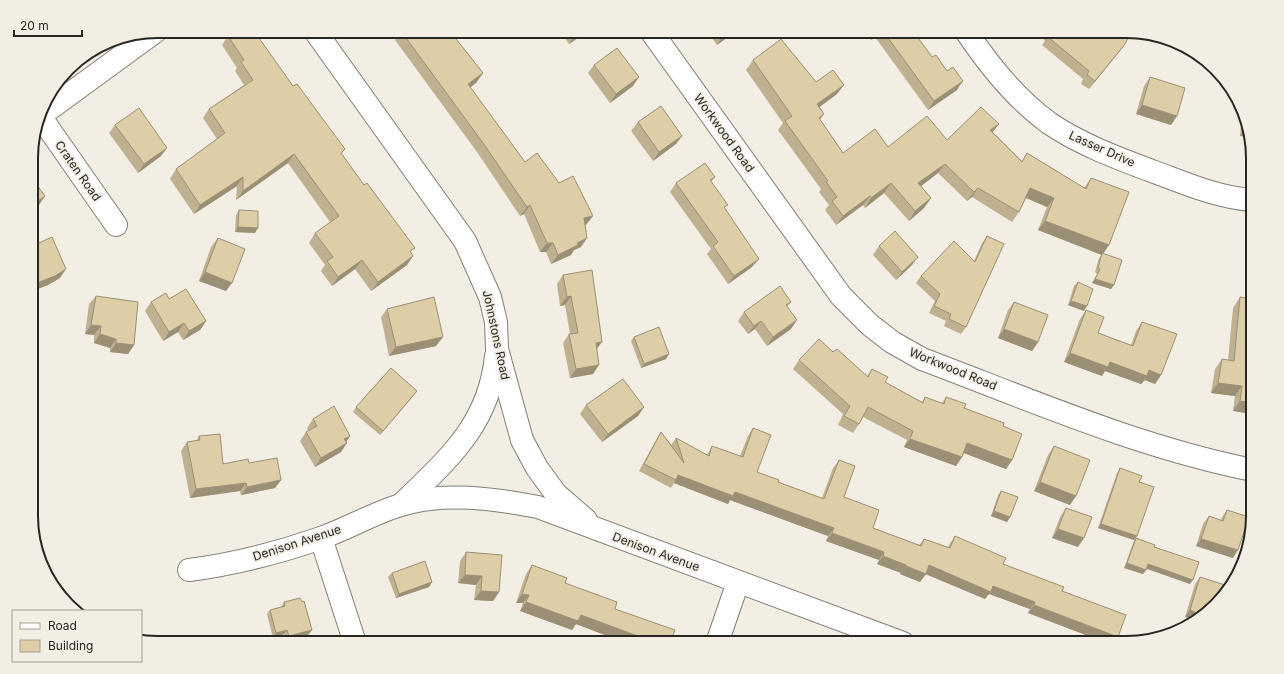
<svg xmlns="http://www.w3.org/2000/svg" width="1284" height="674" font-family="Inter,sans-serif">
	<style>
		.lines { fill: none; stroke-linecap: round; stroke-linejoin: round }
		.minor-casing { stroke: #827f76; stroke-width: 24 }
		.minor { stroke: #fff; stroke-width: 22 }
		.wall { fill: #bfb190 }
		.shaded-wall { fill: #9b9075 }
		.building { fill: #decea7; stroke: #9b9075 }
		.labels { text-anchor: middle; stroke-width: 3.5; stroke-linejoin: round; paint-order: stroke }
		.street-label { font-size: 12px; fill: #272622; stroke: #f2eee4 }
		.rim { fill: none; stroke: #272622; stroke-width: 2 }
	</style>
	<rect width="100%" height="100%" fill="#f2eee4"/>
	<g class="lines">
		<g class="minor-casing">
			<g id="minor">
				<path d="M315 31 465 241 490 297 496 322 497 349 522 440 537 468 556 494 586 520"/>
				<path d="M651 31 841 296 870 325 892 342 922 359C1031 400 1138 447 1253 470"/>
				<path d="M966 31C988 64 1016 99 1049 123 1084 147 1128 162 1168 177 1194 187 1223 198 1252 200"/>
				<path d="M41 115 156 31"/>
				<path d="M40 116 116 225"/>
				<path d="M402 504C448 459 489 425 496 356"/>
				<path d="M321 538 355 643"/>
				<path d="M189 570C234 564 278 553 321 538 357 525 390 503 429 499 466 495 502 500 538 507L903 643"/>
				<path d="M717 643 738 582"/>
			</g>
		</g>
		<use href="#minor" class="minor"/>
	</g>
	<g class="wall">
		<path d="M401 31H466L455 38 483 73 476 83 470 87 525 162 586 225H585L581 247 574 250 571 255 551 264 546 252H540L524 214 520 216 477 152 395 40Z"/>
		<path d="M560 31H588L569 44Z"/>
		<path d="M707 31H736L717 45Z"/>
		<path d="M864 31H913L932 57 947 71 957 90 928 110 875 37 871 40Z"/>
		<path d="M1030 31H1097L1106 38 1110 31H1126L1119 52 1089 89 1081 84 1083 79 1042 45 1045 41 1039 34 1034 38Z"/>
		<path d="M228 36 342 154 413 256 407 265 371 291 355 269 332 286 321 271 325 265 309 243 315 233 330 222 288 163 236 200 237 186 194 214 170 179 176 169 217 139 203 118 209 109 244 85 235 71 237 68 222 45Z"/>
		<path d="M753 60 816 82 837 94 819 107 824 114 820 120 843 153 888 147 947 140 993 132 1022 161 1027 153 1084 188 1091 178 1109 245 1103 254 1114 285 1111 289 1092 283 1097 274 1095 272 1099 258 1102 255 1038 230 1047 207 1026 198 1019 212 1012 222 972 197 967 201 938 173 921 186 931 198 924 208 909 221 884 193 865 208 863 205 836 225 825 210 829 205 819 192 821 189 778 130 783 123 746 70Z"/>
		<path d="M594 65 633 86 610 103 588 73Z"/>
		<path d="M1150 77 1177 116 1171 125 1136 114 1144 86Z"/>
		<path d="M1242 115 1250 137 1240 136Z"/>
		<path d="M638 122 676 144 653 161 631 131Z"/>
		<path d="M115 125 161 156 138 173 109 133Z"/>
		<path d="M715 177 711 182 725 209 752 267 728 284 707 254 711 249 670 192 676 183Z"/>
		<path d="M239 210 255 233 235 232 236 215Z"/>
		<path d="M987 236 966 327 961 334 944 326 946 321 929 313 935 301 916 283 921 276 974 261 982 243Z"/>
		<path d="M218 238 226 291 199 281 211 247Z"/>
		<path d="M32 246 60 278 48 285 32 291Z"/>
		<path d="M879 246 912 265 896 280 873 255Z"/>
		<path d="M563 275 597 349 593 374 570 378 563 343 569 334H570L565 305 560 306 557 284Z"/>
		<path d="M1078 282 1084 311 1068 305 1074 286Z"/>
		<path d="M96 296 134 345 128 354 110 352V348L94 343V335L85 334 89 304Z"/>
		<path d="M1240 297 1253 414 1233 411 1235 396 1211 393 1215 369 1222 359 1228 360 1233 308Z"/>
		<path d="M151 302 206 321 200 330 183 340 178 332 163 341 145 311Z"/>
		<path d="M791 302 787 307 791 329 767 346 755 329 748 334 738 321 744 312Z"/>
		<path d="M1014 302 1038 342 1032 351 998 338 1008 310Z"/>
		<path d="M387 309 436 346 389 356 381 317Z"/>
		<path d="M1086 310 1098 333 1131 345 1136 331 1142 322 1161 375 1155 384 1145 380 1141 384 1105 371 1102 376 1064 362 1080 319Z"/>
		<path d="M634 337 666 359 641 368 631 341Z"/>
		<path d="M833 352 867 376 872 369 885 382 922 402 925 397 942 403 946 397 964 408 1003 426 1012 460 1006 469 964 453 962 457 956 466 904 447 907 440 863 417 859 424 853 433 838 425 843 414 793 369 799 360Z"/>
		<path d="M417 391 380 435 353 412 356 407Z"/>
		<path d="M586 405 644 407 638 416 602 442 580 414Z"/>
		<path d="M313 419 350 436 346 442 341 452 315 467 300 441 306 432 308 431 307 428Z"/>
		<path d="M753 428 757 472 778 482 822 498 833 468 839 460 844 497 873 528 919 545 924 539 948 548 950 543 955 536 1003 564 1062 591 1118 637 1114 643H1107L1028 613 1030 609 989 594 985 599 926 574 920 582 900 574 901 573 877 564 879 560 826 541 828 536 730 500 728 504 674 483 671 488 639 471 656 440 661 432 671 445 676 438 707 455 712 446 740 456 748 436Z"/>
		<path d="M199 436 223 464 249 463 281 480 275 488 241 495 240 491 190 498 181 451 187 442 196 441Z"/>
		<path d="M1054 446 1070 505 1034 491 1048 455Z"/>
		<path d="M1120 468 1139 482 1137 536 1134 540 1098 528 1117 473Z"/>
		<path d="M1001 491 1010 517 1007 522 991 516 998 495Z"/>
		<path d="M1066 508 1078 547 1052 538 1060 517Z"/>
		<path d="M1227 510 1233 558 1196 546 1203 524 1209 516 1221 520 1222 517Z"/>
		<path d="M1136 538 1154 547 1190 584 1147 569 1143 574 1124 568 1133 543Z"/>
		<path d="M466 552 499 592 493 601 474 600 476 585 458 583 460 561Z"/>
		<path d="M532 565 565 583 615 609 670 643H626L576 624 572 630 520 611 523 603H516L526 574Z"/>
		<path d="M392 573 432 582 429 587 396 598 388 577Z"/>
		<path d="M1200 577 1197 622 1188 625 1190 618 1185 617 1195 584Z"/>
		<path d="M284 602 312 630 308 635 286 641 284 634 273 638 267 614 270 610 281 607Z"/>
	</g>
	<g class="shaded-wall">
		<path d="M458 31H466L446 44 453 35Z"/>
		<path d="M581 31H588L569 44 575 35Z"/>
		<path d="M731 31H736L717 45 722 37Z"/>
		<path d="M877 31H879L875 37 871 40Z"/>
		<path d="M1039 31H1041L1039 34 1034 38Z"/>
		<path d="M1125 44 1119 52 1089 89 1095 81Z"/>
		<path d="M483 73 476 83 462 94 468 84Z"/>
		<path d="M639 77 633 86 610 103 616 94Z"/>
		<path d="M963 81 957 90 928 110 934 101Z"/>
		<path d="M844 85 837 94 810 114 817 104Z"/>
		<path d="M1142 105 1177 116 1171 125 1136 114Z"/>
		<path d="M999 124 992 133 990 130Z"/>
		<path d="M1246 128H1247L1250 137 1240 136Z"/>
		<path d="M682 136 676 144 653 161 659 152Z"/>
		<path d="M167 148 161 156 138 173 144 164Z"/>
		<path d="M294 154 288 163 236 200 243 191Z"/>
		<path d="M945 164 938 173 912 193 918 183Z"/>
		<path d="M243 177 237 186 194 214 200 205Z"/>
		<path d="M891 183 884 193 865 208 871 198Z"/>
		<path d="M978 188 972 197 967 201 974 192Z"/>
		<path d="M1030 188 1054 198 1047 207 1024 197Z"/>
		<path d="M45 196 39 205 31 210V206Z"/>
		<path d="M870 196 863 205 836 225 843 216Z"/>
		<path d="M931 198 924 208 909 221 915 211Z"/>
		<path d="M530 205 524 214 520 216 527 207Z"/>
		<path d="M593 216 586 225 577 227 584 218Z"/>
		<path d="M1045 221 1109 245 1102 255 1038 230Z"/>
		<path d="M238 227 258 228 255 233 235 232Z"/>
		<path d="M587 238 581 247 574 250 571 255 551 264 558 255 577 243Z"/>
		<path d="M547 243H553L546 252H540Z"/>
		<path d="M413 256 407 265 371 291 378 282Z"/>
		<path d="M918 257 912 265 896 280 902 272Z"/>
		<path d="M759 259 752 267 728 284 734 276Z"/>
		<path d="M362 260 355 269 332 286 338 277Z"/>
		<path d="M66 269 60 278 48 285 32 291 37 283Z"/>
		<path d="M205 272 232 283 226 291 199 281Z"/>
		<path d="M1095 279 1114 285 1111 289 1092 283Z"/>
		<path d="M571 296 565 305 560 306 567 297Z"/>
		<path d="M1071 301 1087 306 1084 311 1068 305Z"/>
		<path d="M797 320 791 329 767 346 773 337Z"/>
		<path d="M206 321 200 330 183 340 189 331Z"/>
		<path d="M761 321 755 329 748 334 754 326Z"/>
		<path d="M184 323 178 332 163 341 169 332Z"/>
		<path d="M91 325 101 326 94 335 85 334Z"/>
		<path d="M1004 329 1038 342 1032 351 998 338Z"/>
		<path d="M100 334 116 339 110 348 94 343Z"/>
		<path d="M443 337 436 346 389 356 396 347Z"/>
		<path d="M602 342 596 350V343Z"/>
		<path d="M116 343 134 345 128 354 110 352Z"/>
		<path d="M1070 353 1149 370 1161 375 1155 384 1145 380 1141 384 1105 371 1102 376 1064 362Z"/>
		<path d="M669 354 666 359 641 368 644 364Z"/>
		<path d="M599 365 593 374 570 378 576 369Z"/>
		<path d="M1218 383 1242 386 1235 396 1211 393Z"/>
		<path d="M417 391 414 395 380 435 383 431Z"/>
		<path d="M1240 401 1253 403V414L1233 411Z"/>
		<path d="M644 407 638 416 602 442 608 434Z"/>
		<path d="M350 436 344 445V439Z"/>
		<path d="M910 439 962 457 956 466 904 447Z"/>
		<path d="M347 443 341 452 315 467 321 458Z"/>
		<path d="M967 443 1012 460 1006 469 961 452Z"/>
		<path d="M678 475 735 492 834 528 828 536 730 500 728 504 674 483Z"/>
		<path d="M281 480 275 488 241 495 247 487Z"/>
		<path d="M1040 482 1076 496 1070 505 1034 491Z"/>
		<path d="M246 483 240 491 190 498 196 489Z"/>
		<path d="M994 511 1010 517 1007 522 991 516Z"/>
		<path d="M1101 524 1137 536 1134 540 1098 528Z"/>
		<path d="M1058 529 1084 538 1078 547 1052 538Z"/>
		<path d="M832 533 884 552 879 560 826 541Z"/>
		<path d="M1201 539 1238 550 1233 558 1196 546Z"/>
		<path d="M883 556 906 565 901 573 877 564Z"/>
		<path d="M1127 563 1146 570 1143 574 1124 568Z"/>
		<path d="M1148 564 1193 580 1190 584 1145 568Z"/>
		<path d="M929 565 993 586 1035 602 1030 609 989 594 985 599 923 573Z"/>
		<path d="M906 566 926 574 920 582 900 574Z"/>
		<path d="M465 575 482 576 476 585 458 583Z"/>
		<path d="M432 582 429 587 396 598 399 594Z"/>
		<path d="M481 591 499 592 493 601 474 600Z"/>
		<path d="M522 594 529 595 523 603H516Z"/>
		<path d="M526 602 581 615 635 635 629 643H626L576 624 572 630 520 611Z"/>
		<path d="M1034 605 1118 637 1114 643H1107L1028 613Z"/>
		<path d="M1190 610 1195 612 1190 618 1185 617Z"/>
		<path d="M287 630 284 634 273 638 276 633Z"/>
		<path d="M312 630 308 635 286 641 289 636Z"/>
		<path d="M633 640 639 642 638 643H631Z"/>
	</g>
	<g class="building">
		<path d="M235 31H254L293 86 297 84 345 149 341 153 364 185 367 183 415 248 410 251 413 256 378 282 362 260 338 277 327 261 333 257 315 233 339 216 294 154 243 191V177L200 205 176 169 225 133 209 109 253 80 241 62 244 60 228 36Z"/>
		<path d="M401 31H458L453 35 483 73 468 84 525 162 537 153 559 183 573 176 593 216 584 218 587 238 577 243 578 245 558 255 553 243H547L530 205 527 207 483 143Z"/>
		<path d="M572 31H581L575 35Z"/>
		<path d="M718 31H731L722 37Z"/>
		<path d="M883 31H913L932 57 936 55 947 71 953 67 963 81 934 101Z"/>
		<path d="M1049 31H1097L1107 39 1111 31H1126L1131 32 1125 44 1095 81 1087 75 1089 71 1048 37 1052 33Z"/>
		<path d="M781 39 816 82 833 70 844 85 817 104 824 114 819 118 843 153 875 129 888 147 927 116 947 140 981 107 999 124 990 130 1022 162 1027 153 1086 189 1091 178 1129 192 1109 245 1045 221 1054 198 1030 188 1019 212 978 188 974 192 945 164 918 183 931 198 915 211 891 183 871 198 870 196 843 216 832 201 837 197 826 182 828 181 785 121 792 116 753 60Z"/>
		<path d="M617 48 639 77 616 94 594 65Z"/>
		<path d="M1150 77 1185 88 1177 116 1142 105Z"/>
		<path d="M661 106 682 136 659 152 638 122Z"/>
		<path d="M139 108 167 148 144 164 115 125Z"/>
		<path d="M705 163 715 177 710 180 728 205 724 207 759 259 734 276 713 246 718 242 676 183Z"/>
		<path d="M31 177 45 196 31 206Z"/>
		<path d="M239 210 258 211V228L238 227Z"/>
		<path d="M895 231 918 257 902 272 879 246Z"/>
		<path d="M987 236 1004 244 966 327 949 319 951 314 934 306 940 294 921 276 954 241 975 262Z"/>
		<path d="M52 237 66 269 55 276 37 283 32 271V246Z"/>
		<path d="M218 238 245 249 232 283 205 272Z"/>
		<path d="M1102 253 1122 260 1114 285 1095 279 1100 269 1098 268Z"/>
		<path d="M592 270 602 342 596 343 599 365 576 369 569 334 578 333 571 296 567 297 563 275Z"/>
		<path d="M1078 282 1093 289 1087 306 1071 301Z"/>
		<path d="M780 286 791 302 786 305 797 320 773 337 761 321 754 326 744 312Z"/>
		<path d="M186 289 206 321 189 331 184 323 169 332 151 302 166 293 169 299Z"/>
		<path d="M96 296 138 302 134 345 116 343V339L100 334 101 326 91 325Z"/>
		<path d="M434 297 443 337 396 347 387 309Z"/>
		<path d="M1240 297 1252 299 1253 403 1240 401 1242 386 1218 383 1222 359 1234 361Z"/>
		<path d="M1014 302 1048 315 1038 342 1004 329Z"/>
		<path d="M1086 310 1104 317 1098 333 1133 346 1142 322 1177 334 1161 375 1149 370 1147 376 1110 362 1108 367 1070 353Z"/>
		<path d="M659 327 669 354 644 364 634 337Z"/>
		<path d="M819 339 833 352 837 349 868 377 872 369 888 377 885 382 923 403 925 397 944 404 946 397 966 404 964 408 1004 423 1003 426 1022 434 1012 460 967 443 962 457 910 439 913 431 868 407 859 424 844 416 850 406 799 360Z"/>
		<path d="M391 368 417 391 383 431 356 407Z"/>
		<path d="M623 379 644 407 608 434 586 405Z"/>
		<path d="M334 406 350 436 344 439 347 443 321 458 306 432 317 426 313 419Z"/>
		<path d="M753 428 771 435 757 472 779 480 778 482 824 499 839 460 855 466 844 497 879 510 873 528 921 546 924 539 950 548 955 536 1006 558 1003 564 1064 587 1062 591 1126 615 1118 637 1034 605 1035 602 993 586 991 592 929 565 926 574 906 566V565L883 556 884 552 832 533 834 528 735 492 733 496 678 475 676 480 644 464 661 432 684 463 676 438 709 456 712 446 743 457Z"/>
		<path d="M220 434 223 464 248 459 249 463 277 458 281 480 247 487 246 483 196 489 187 442 200 440 199 436Z"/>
		<path d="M1054 446 1090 460 1076 496 1040 482Z"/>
		<path d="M1120 468 1142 476 1139 482 1154 487 1137 536 1101 524Z"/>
		<path d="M1001 491 1018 497 1010 517 994 511Z"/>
		<path d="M1066 508 1092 517 1084 538 1058 529Z"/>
		<path d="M1227 510 1249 517 1238 550 1201 539 1209 516 1223 521Z"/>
		<path d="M1136 538 1155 545 1154 547 1199 562 1193 580 1148 564 1146 570 1127 563Z"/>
		<path d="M466 552 502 555 499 592 481 591 482 576 465 575Z"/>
		<path d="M425 561 432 582 399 594 392 573Z"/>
		<path d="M532 565 567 578 565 583 617 602 615 609 675 630 670 643H638L639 642 633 640 635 635 581 615 578 621 526 602 529 595 522 594Z"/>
		<path d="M1200 577 1225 585 1223 592 1197 622 1191 624 1195 612 1190 610Z"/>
		<path d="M300 598 302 602 304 601 312 630 289 636 287 630 276 633 270 610 285 606 284 602Z"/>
		<path d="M457 641V643H438Z"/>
	</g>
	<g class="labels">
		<g class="street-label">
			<text transform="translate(724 133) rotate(54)" y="4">Workwood Road</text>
			<text transform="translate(1102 149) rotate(24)" y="4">Lasser Drive</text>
			<text transform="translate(78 171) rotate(55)" y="4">Craten Road</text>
			<text transform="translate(496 335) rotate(78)" y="4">Johnstons Road</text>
			<text transform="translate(953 369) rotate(22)" y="4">Workwood Road</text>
			<text transform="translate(297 543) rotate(-18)" y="4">Denison Avenue</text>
			<text transform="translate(656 552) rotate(20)" y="4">Denison Avenue</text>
		</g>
	</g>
	<path d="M0 0H1284V674H0ZM158 38H1126A120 120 0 0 1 1246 158V516A120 120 0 0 1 1126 636H158A120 120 0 0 1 38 516V158A120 120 0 0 1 158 38Z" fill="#f2eee4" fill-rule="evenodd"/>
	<path class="rim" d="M158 38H1126A120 120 0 0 1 1246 158V516A120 120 0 0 1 1126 636H158A120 120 0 0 1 38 516V158A120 120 0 0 1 158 38Z"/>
	<rect x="12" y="610" width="130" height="52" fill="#f2eee4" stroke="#a19e96"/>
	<rect x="20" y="623" width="20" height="6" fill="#ffffff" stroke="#a19e96"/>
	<text x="48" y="630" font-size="12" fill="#272622">Road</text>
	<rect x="20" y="640" width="20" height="12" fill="#decea7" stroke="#a19e96"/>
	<text x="48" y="650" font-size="12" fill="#272622">Building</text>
	<path d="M14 30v6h68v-6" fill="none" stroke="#272622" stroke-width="2"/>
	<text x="20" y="30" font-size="12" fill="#272622" stroke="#f2eee4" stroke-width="3" paint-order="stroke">20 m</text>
</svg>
